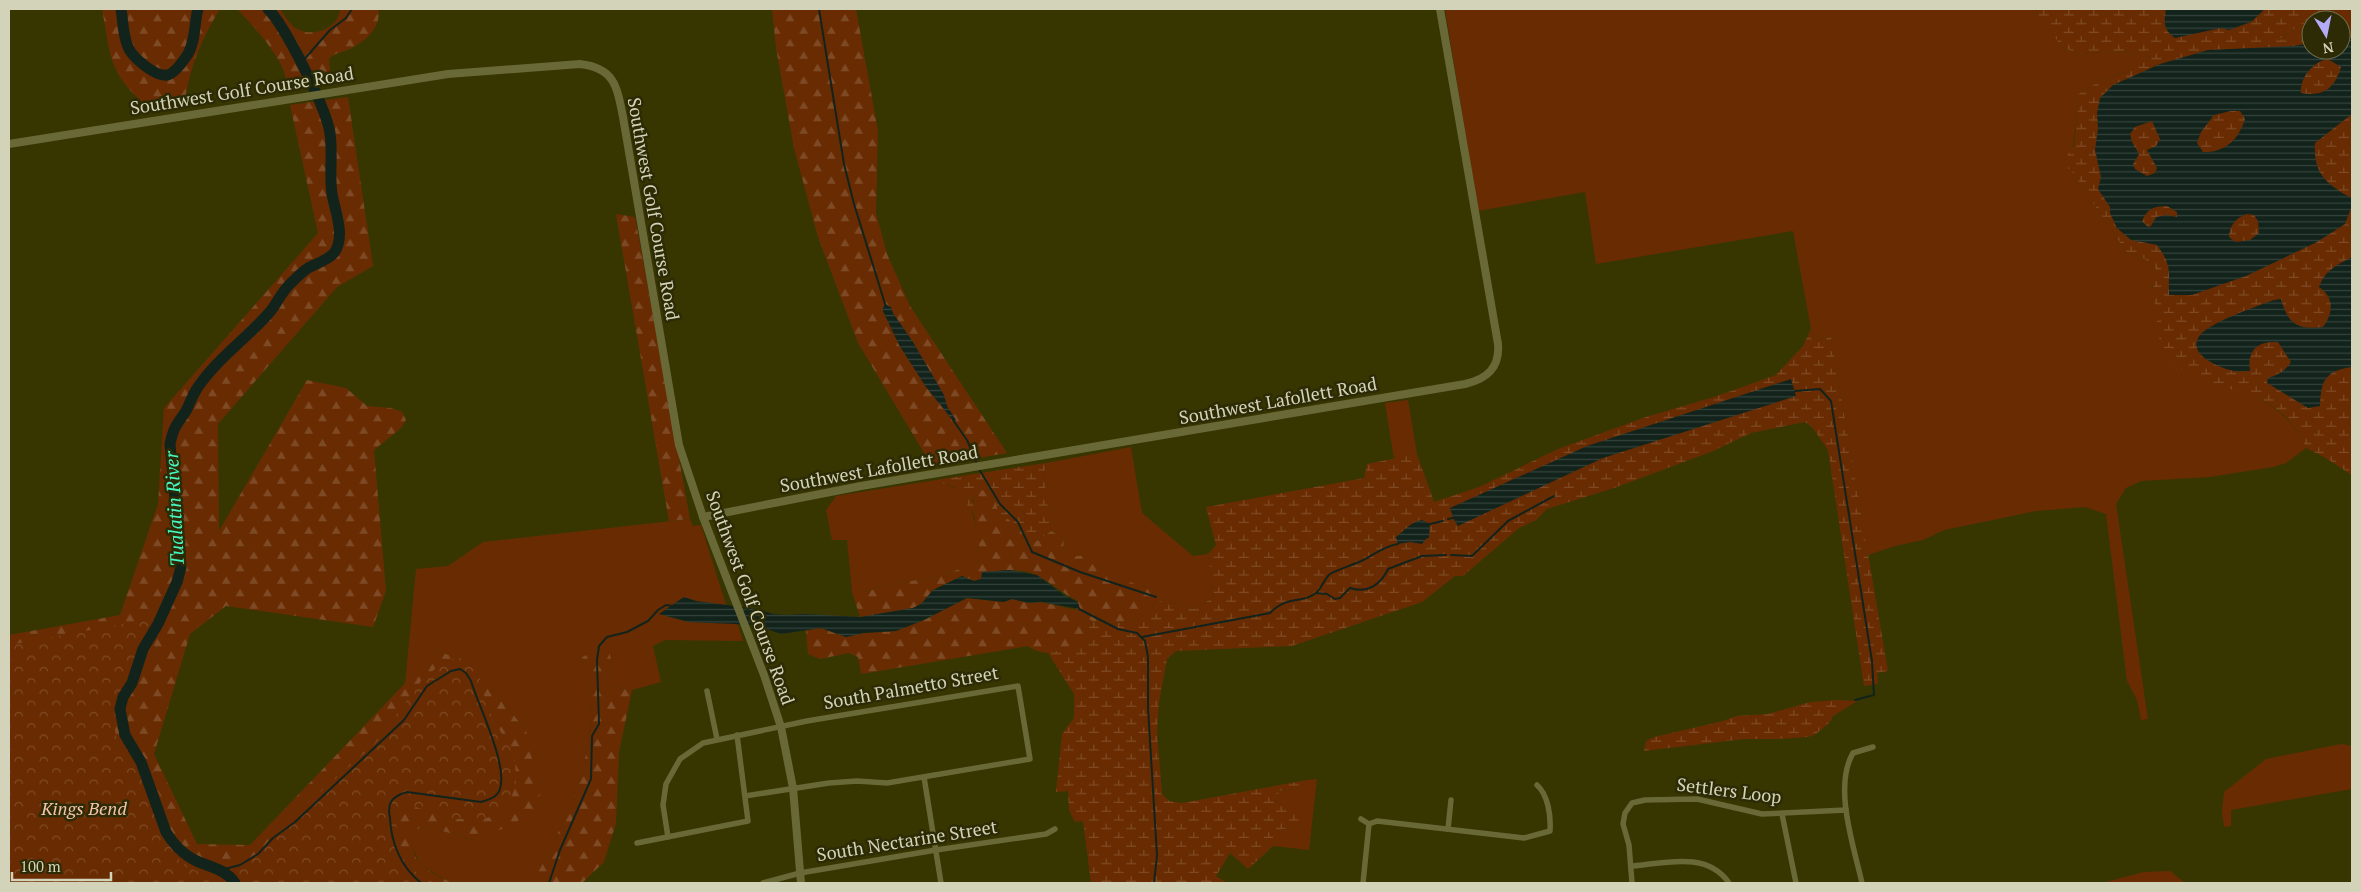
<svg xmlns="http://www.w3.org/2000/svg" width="2361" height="892" font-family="'PT Serif',serif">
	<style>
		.grass { fill: #692c02 }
		.forest { fill: url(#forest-firs) }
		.wetland { fill: url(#wetland-marsh) }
		.park { fill: url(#park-crowns) }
		.water { fill: url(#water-rules); fill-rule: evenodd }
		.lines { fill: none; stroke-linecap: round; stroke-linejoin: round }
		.stream { stroke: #12231c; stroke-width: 2 }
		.river { stroke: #12231c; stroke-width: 11 }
		.street { stroke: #696837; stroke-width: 5.5 }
		.secondary { stroke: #696837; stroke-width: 8 }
		.labels { text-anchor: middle; stroke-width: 5; stroke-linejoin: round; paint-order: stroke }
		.street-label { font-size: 18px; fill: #d3d3b9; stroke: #2c2b05 }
		.park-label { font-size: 18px; font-style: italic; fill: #f5c4ac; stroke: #2c2b05 }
		.water-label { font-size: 19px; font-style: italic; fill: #46f8c3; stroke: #2c2b05 }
	</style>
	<defs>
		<pattern id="forest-firs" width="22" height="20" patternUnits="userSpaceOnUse" patternTransform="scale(1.25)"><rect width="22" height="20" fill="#692c02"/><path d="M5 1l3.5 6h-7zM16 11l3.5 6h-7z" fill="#7e4a25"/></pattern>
		<pattern id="wetland-marsh" width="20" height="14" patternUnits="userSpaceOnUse" patternTransform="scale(1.25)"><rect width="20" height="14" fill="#692c02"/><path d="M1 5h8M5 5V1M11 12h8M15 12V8" fill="none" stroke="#7e4a25"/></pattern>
		<pattern id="park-crowns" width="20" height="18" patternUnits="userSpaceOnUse" patternTransform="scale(1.25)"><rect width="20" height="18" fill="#692c02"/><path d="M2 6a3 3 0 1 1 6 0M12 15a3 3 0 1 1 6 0" fill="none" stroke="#7e4a25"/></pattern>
		<pattern id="water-rules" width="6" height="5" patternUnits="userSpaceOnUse" patternTransform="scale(1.25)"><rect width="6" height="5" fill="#12231c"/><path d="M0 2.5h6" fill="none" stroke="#34423b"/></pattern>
	</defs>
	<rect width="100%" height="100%" fill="#373600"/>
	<g class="grass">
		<path d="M1445 9H2034L2062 47 2079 54 2102 52 2143 53 2152 59 2127 72 2103 79 2077 95 2078 108 2070 169 2127 253 2142 257 2156 269V278L2152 287 2161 311 2205 380C2249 393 2286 403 2306 448L2286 463 2273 467 2210 477 2141 481 2126 488 2116 504 2148 719 2141 720 2137 700 2127 681 2106 514 2085 507 2036 511 1944 530 1923 540 1895 546 1868 555 1831 337 1813 340 1793 231 1596 264 1585 192 1478 211Z"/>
		<path d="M2335 9H2352V30L2341 32V20H2312Z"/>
		<path d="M2311 21V36L2277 41 2297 27Z"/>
		<path d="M1408 400 1417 454 1394 459 1385 403Z"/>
		<path d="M1131 447 1142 513 1193 556 1208 554 1214 597 1194 609 1171 603 1168 598V591L1136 586 1089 557H1073L1063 551 1064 538 1051 531 1044 476 1046 463Z"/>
		<path d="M942 479V483C945 484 950 485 953 487 973 497 981 540 980 560L957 570 930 578 886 585 865 592H852L847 540H832L826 510 836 496Z"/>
		<path d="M690 519 693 526 701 525 726 605 696 601 684 597 659 614 689 622 734 623 738 625 743 641 665 640 653 646 661 682 632 690 607 686 611 660 582 657C585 670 590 685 591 698 595 761 562 830 532 883H452L420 865 411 844V831L425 826 474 840 526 730 468 661 436 651 405 684 416 569 448 566 483 542Z"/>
		<path d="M2341 744 2352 746V789L2231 810V826L2224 827 2222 812 2224 792 2266 759Z"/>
		<path d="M1317 779 1309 850 1273 846 1272 831 1301 826 1277 807 1276 797 1280 791 1301 788 1307 780Z"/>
		<path d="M2170 871 2185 883H2102L2144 872Z"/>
	</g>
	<g class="forest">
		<path d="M102 9H220C202 38 190 66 185 100L148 107C108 73 111 57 102 9Z"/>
		<path d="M237 9H280C285 16 290 26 299 30 315 37 339 28 340 9H378C382 27 366 41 350 49 343 52 334 53 329 59L330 71 342 82 281 92 276 90 286 79C282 56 253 26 237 9Z"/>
		<path d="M772 9H856L878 131 876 213 887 254 910 306 1007 453 932 466 858 343 818 237 794 148 776 48Z"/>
		<path d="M348 97 373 266 337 287 218 424 219 531 307 380 346 388 367 406 391 408 402 412 406 420 401 428 374 450 386 591 373 627 226 606 190 634 154 754 197 844 250 845 436 651 468 661 526 730 542 807 507 827 474 840 425 826 412 831C410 866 425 868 452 883H9V635L120 615 158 504 164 408 318 233 290 105Z"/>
		<path d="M616 214 635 217 690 519 669 521Z"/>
		<path d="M976 490H988L996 502 998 514 1007 518 1035 542 1051 531 1064 538 1063 551C1077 560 1077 553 1089 557 1117 565 1132 596 1163 586L1168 592V598L1156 603 1139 619 1101 626 1085 617 1091 632 1084 645C1064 650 1046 659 1028 646L861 674 858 657 849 653 820 659 808 654 806 630 821 628 846 637 864 633 896 631 924 620 967 598 1004 602 1012 599 1029 603 1041 602 1076 610 1078 601C1063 594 1052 583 1038 576 1022 567 1000 571 983 572L981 579 974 581 962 576 933 590 921 604 913 608 860 617 852 592H866L886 585 930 578 957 570 980 560C981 536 969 513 976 490Z"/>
		<path d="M608 646 611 660 607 686 632 690 619 752 616 823 604 862 582 883H532C562 830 595 761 591 698 590 685 585 670 582 657Z"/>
	</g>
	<g class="wetland">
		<path d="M2034 9H2335L2297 27 2278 40 2311 36V50H2341V32L2352 30V475L2324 457 2306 448C2284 398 2251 397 2206 381 2194 376 2182 370 2171 363H2174C2163 347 2149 330 2161 311L2151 299 2156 269 2142 257 2127 253 2070 169 2058 168 2074 146 2078 108 2077 95 2103 79 2127 72 2152 58 2142 53 2102 52 2079 54 2062 47Z"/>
		<path d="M1811 329 1813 340 1831 337 1888 671 1877 673 1878 684 1864 686 1828 450 1812 427 1805 422 1751 433 1713 451 1617 487 1547 509 1536 520 1519 528 1463 576H1455L1422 602 1292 646 1176 651 1167 659 1159 702 1157 733 1162 794 1169 801 1182 803 1307 780 1301 788 1280 791 1276 797 1277 807 1296 803 1301 826 1273 831V846L1248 869 1230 853 1216 876 1227 883H1091L1083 821 1075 822 1069 810 1068 791 1056 792 1062 734 1074 718V694L1048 653 1084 645 1091 632 1085 617 1101 626 1139 619 1156 603 1168 598 1171 603 1194 609 1214 597 1208 554 1216 545 1206 507 1364 478 1367 464 1417 454 1434 502 1479 487 1558 449 1646 417 1714 397 1776 375 1803 346Z"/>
		<path d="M1046 463 1044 476 1051 531 1035 542 1007 518 998 514 996 502 988 490 976 491 973 500 975 516 955 487 942 483V479Z"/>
		<path d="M1838 700 1857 701 1833 716 1829 723 1816 734 1808 737 1779 739H1744L1644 751 1646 741 1654 737 1723 721 1736 716 1768 714 1810 702Z"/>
	</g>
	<path class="park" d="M166 616 148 660 136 671 116 721 115 731 117 739 121 744 150 764 160 794 164 825 174 854 186 867 200 872 230 869 258 855 279 828 375 744 421 681 443 662 457 658 470 659 477 664 483 693 489 711 515 757 516 783 508 808 497 815 483 819H450L407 804 400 807 397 812 396 846 402 857 414 871 434 883H9V645Z"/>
	<g class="water">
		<path d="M2166 9H2265L2251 22 2229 30 2221 28 2175 38C2163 29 2164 23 2166 9Z"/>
		<path d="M2341 38H2352V114L2315 143C2313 173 2326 184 2351 198V208L2345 224 2317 242 2246 276 2209 289 2192 295H2169C2168 271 2173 267 2157 245L2131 240 2117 228 2110 213V207L2098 189 2101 177 2095 150 2098 128 2097 113 2100 98 2113 85 2160 64 2208 50 2293 46 2311 43V50H2341ZM2328 59 2341 67C2335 88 2324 97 2301 93 2300 78 2312 62 2328 59ZM2231 111H2240L2245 119C2239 139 2225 153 2203 152L2197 143 2201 132 2214 115ZM2152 121 2160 139 2156 146 2147 150 2157 168 2155 173 2147 176 2135 169 2133 164 2139 154 2132 142 2130 134 2135 127ZM2167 206 2177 212V217L2167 215 2156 217 2151 226 2148 227 2142 221C2147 209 2154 206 2167 206ZM2246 214 2254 215 2258 221 2259 233 2250 240 2235 242 2229 237C2230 225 2235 219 2246 214Z"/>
		<path d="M2352 257V367C2325 371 2321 380 2320 406L2308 408 2267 383 2268 378C2278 375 2285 371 2291 362L2278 342C2258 341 2247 349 2250 371 2245 371 2239 372 2234 371 2221 368 2185 355 2200 335 2211 322 2257 306 2274 300L2281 299C2288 324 2297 330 2323 327 2333 313 2335 298 2319 287 2325 270 2337 265 2352 257Z"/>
		<path d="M885 304 891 307 893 313 913 342 944 395 947 406 956 420 954 422 926 387 899 345 882 309Z"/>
		<path d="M1791 379 1796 396 1603 458 1458 526 1453 518 1450 508 1587 446Z"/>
		<path d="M1422 520 1430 524 1429 538H1427L1422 544 1410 542 1398 544 1396 537C1405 530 1410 522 1422 520Z"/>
		<path d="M1010 570 1037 575 1064 595 1078 602 1080 609 1041 602 1029 603 1012 599 1004 602 967 598 924 620 896 631 864 633 846 637 821 628 781 634 756 625 689 622 659 614 684 597 696 601 758 609 773 614 786 615 805 614 860 617 913 608 921 604 933 590 962 576 974 581 981 579 982 572Z"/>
	</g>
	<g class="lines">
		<g class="stream">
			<path d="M819 9 844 164 854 204 886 307"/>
			<path d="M301 63 330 30 346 18 352 9"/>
			<path d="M1795 391 1820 389 1831 401 1872 661 1874 695 1855 700"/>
			<path d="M953 420 967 440 977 464"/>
			<path d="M979 469 1000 504 1018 522 1032 552 1080 572 1156 597"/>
			<path d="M1448 519 1453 518"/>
			<path d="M1430 524 1443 521"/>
			<path d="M1451 555 1472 556 1508 521 1554 496"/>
			<path d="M1316 593 1327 594 1335 599 1340 598 1350 588C1368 594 1381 584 1388 569L1422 556 1446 555"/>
			<path d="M1079 609 1118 629 1137 633 1145 641 1148 657V708L1157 855 1154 883"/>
			<path d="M1142 637 1270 613C1287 595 1303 604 1316 593 1322 588 1324 579 1330 574 1339 569 1350 566 1359 562 1373 556 1383 546 1398 544"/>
			<path d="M221 870 240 865 258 854 273 838 295 822 404 720 427 686 451 671 460 669 466 673 471 681C478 705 512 772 498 793 494 799 487 800 481 802L407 792C401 794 394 796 391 802 388 807 389 813 390 818 391 843 401 867 421 883"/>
			<path d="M549 883 560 850 591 779 592 736 599 724 597 660 599 646 607 637 627 632 648 621 658 610 666 605 672 606"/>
		</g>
		<g class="river">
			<path d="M121 9C123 21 123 36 128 47 132 57 155 77 167 75 174 74 184 60 188 54 196 40 194 23 198 9"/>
			<path d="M235 883C224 867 206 867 191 858 181 852 172 842 166 832L141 762 125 735 120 709 123 697 132 683 143 649 158 624 177 582 181 567 170 444C174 426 176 426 186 411 190 403 193 394 198 387 217 359 246 339 269 313 277 304 281 292 291 283 296 278 302 272 308 268 316 264 328 260 334 253 346 237 335 211 332 194 329 174 333 154 330 133 326 108 286 27 268 9"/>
		</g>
		<g class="street">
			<path d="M707 691 717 739"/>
			<path d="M924 777 941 883"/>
			<path d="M1782 814 1796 883"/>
			<path d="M1361 819 1369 824 1377 821 1524 838 1550 831C1551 815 1548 795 1537 785"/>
			<path d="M1448 829 1451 800"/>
			<path d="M668 837 663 805 666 784 680 759 703 743 807 721 1018 686 1030 759 887 783 857 781 829 783 745 796"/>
			<path d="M637 843 748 821 737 735"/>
			<path d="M1633 866C1666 863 1707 851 1729 883"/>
			<path d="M763 883 800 873 936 850 1046 834 1055 829"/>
			<path d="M1363 883 1369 824"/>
			<path d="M1632 883 1629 845 1623 824 1625 813 1632 803 1645 800 1697 799 1762 814 1846 810"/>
			<path d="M1862 883C1854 847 1833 787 1853 753L1873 747"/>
		</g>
		<g class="secondary">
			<path d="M9 144 448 74 580 64C615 68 617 87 623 117L679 445 703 517 764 675 781 727 793 788 801 883"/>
			<path d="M703 517 861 486 1465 384C1487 379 1500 368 1498 344L1440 9"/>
		</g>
	</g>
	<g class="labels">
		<g class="street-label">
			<text transform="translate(242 91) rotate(-9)" y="6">Southwest Golf Course Road</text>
			<text transform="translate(653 209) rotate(80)" y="6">Southwest Golf Course Road</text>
			<text transform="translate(1278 401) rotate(-10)" y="6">Southwest Lafollett Road</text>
			<text transform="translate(879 469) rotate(-10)" y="6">Southwest Lafollett Road</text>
			<text transform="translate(750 598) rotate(70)" y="6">Southwest Golf Course Road</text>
			<text transform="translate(911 688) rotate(-10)" y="6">South Palmetto Street</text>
			<text transform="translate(1729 791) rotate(7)" y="6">Settlers Loop</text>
			<text transform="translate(907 841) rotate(-9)" y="6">South Nectarine Street</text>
		</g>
		<g class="park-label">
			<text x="84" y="815">Kings Bend</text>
		</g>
		<g class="water-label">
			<text transform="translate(174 509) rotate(-93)" y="7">Tualatin River</text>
		</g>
	</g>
	<rect width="2361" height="892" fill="none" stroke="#d3d3b9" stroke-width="20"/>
	<g transform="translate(2326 35) rotate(170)"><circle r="24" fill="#2c2b05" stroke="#6f6e4d"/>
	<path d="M0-4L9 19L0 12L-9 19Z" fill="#b4acf9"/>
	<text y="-8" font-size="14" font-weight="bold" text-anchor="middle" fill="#d3d3b9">N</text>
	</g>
	<path d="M12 872v8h99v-8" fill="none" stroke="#d3d3b9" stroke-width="2.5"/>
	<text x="20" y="872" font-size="15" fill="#d3d3b9" stroke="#2c2b05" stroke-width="4" paint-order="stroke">100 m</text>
</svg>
